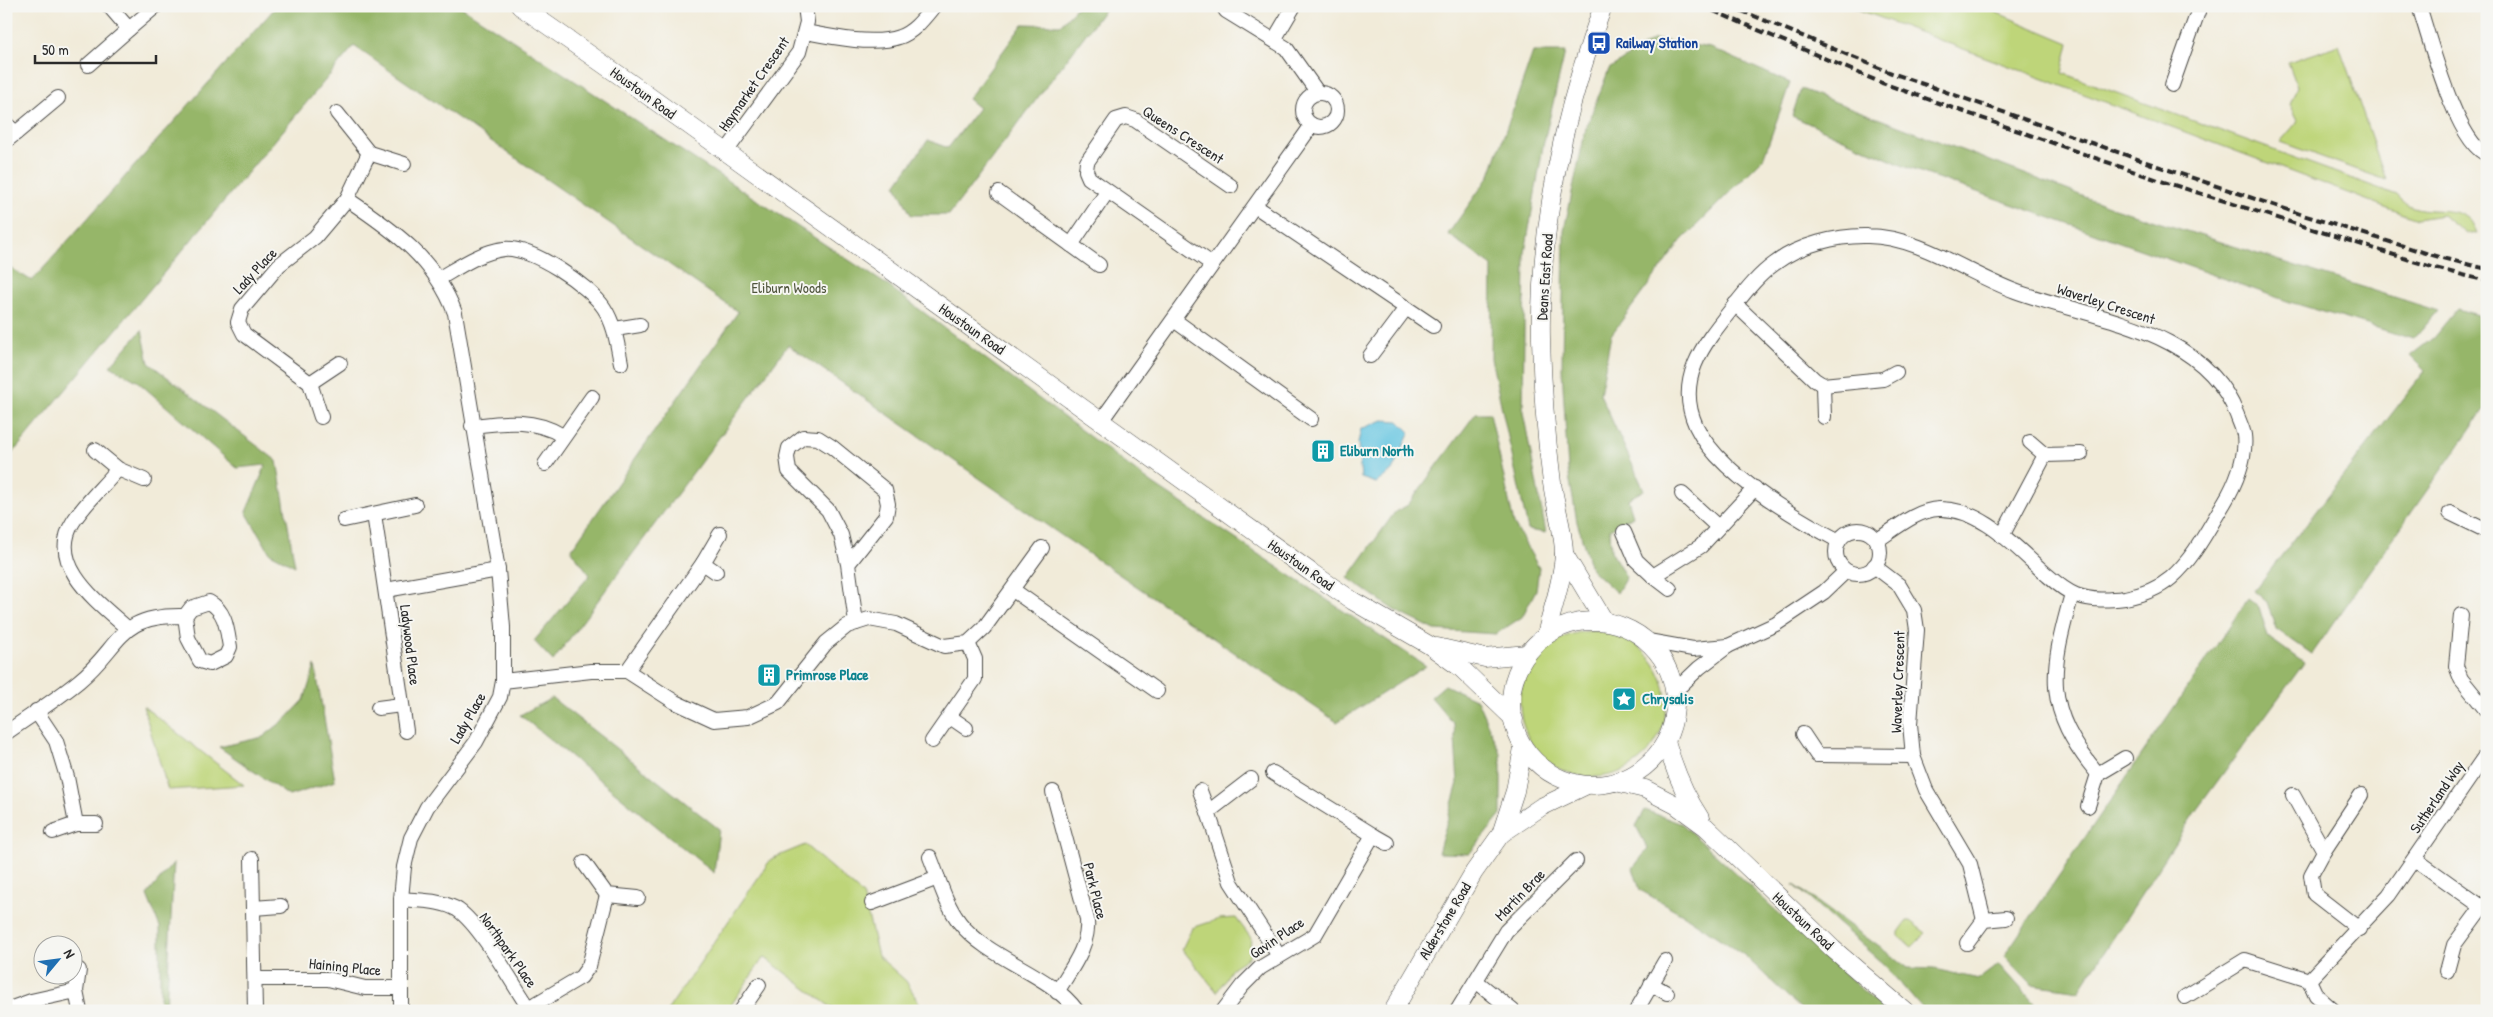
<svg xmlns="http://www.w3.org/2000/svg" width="2493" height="1017" font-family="'Patrick Hand',sans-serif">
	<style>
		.green { fill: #bed579; stroke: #748052 }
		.forest { fill: #96b669; stroke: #60704a }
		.water { fill: #63c5e1; stroke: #477886 }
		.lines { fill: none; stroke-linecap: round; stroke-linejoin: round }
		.minor-casing { stroke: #494845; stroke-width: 16 }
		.tertiary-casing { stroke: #494845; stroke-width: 19 }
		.minor { stroke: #fff; stroke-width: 14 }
		.tertiary { stroke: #fff; stroke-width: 18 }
		.rail { stroke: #2b2b2b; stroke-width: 4; stroke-dasharray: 8 4; stroke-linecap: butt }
		.labels { text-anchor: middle; stroke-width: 4; stroke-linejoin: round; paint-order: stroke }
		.transit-label { font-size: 15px; font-weight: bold; fill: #164399; stroke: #f6f6f2; text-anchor: start }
		.street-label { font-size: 15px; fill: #2b2b2b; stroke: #f6f6f2 }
		.park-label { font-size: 15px; fill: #50563e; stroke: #f6f6f2 }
		.culture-label { font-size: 15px; font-weight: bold; fill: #0d838f; stroke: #f6f6f2; text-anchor: start }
	</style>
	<rect width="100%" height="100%" fill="#f6f6f2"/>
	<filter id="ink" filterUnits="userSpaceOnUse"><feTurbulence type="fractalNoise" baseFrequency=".02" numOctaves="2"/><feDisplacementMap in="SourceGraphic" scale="10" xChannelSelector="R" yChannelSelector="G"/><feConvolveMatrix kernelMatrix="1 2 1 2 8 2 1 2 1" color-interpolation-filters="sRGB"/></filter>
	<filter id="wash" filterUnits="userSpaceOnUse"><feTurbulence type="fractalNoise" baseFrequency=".0096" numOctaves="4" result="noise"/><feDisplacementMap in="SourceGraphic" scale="20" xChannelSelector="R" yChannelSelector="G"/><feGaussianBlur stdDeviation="1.12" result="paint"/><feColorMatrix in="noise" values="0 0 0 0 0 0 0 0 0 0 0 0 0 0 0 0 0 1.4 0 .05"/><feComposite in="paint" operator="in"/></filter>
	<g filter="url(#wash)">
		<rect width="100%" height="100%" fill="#f1ebd9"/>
		<g class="green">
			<path d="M1849 6H1981L2069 43 2062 73 2397 195C2417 221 2449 201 2469 220 2472 223 2474 230 2476 234L2465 233 2442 215 2417 219Z"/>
			<path d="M2339 45 2386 180 2280 142 2298 121 2290 105 2297 86 2288 62Z"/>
			<circle cx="1593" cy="704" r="73"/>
			<path d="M143 706 244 785 168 790Z"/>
			<path d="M805 845 863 895 878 956 906 981 924 1011H836L764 957 727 1011H667L771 859Z"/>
			<path d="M1236 918 1251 938 1249 957 1233 967 1217 992 1182 949 1192 928 1219 919Z"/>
			<path d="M1907 921H1910L1926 933 1912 947 1899 937V932Z"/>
		</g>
		<g class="forest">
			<path d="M273 6H460L887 285 1153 484 1426 666 1337 722 1055 531 788 345 553 661 534 641 590 575 571 550 738 312 354 46 6 461V265L32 281 275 8Z"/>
			<path d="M1078 6H1107L949 215H911L896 185 928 140 948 148 979 108 968 99 1023 24 1060 25Z"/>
			<path d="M1654 39 1711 48 1790 83 1763 159 1681 241 1611 335 1600 394 1644 490 1628 499 1633 516 1610 529 1611 551 1626 577 1617 593 1591 569 1577 522 1568 470 1562 369 1564 230 1586 128 1609 69Z"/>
			<path d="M1533 52H1565L1543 146 1525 253 1523 412 1546 533 1528 530 1491 358 1492 266 1448 234 1490 175Z"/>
			<path d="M1801 89 2114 208 2438 311 2414 339 2290 302 1906 167 1792 116Z"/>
			<path d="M2457 309 2478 315 2487 380V405L2312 654 2276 629 2267 602 2254 591 2425 371 2410 356 2433 338Z"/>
			<path d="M142 330 149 363 277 461 295 566 270 553 246 512 266 465 237 468 137 381 110 366Z"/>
			<path d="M1476 413H1490L1514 524 1539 568 1536 590 1522 617 1496 634 1435 630 1394 610 1348 578 1395 512 1408 505Z"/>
			<path d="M2248 599 2259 607 2268 637 2304 663 2195 812 2079 991 2031 984 2004 956Z"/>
			<path d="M315 666 335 781 289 796 219 747 263 737 287 718 304 700Z"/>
			<path d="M1445 685 1477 700 1501 755V815L1469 854 1438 853 1458 783 1454 724 1431 697Z"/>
			<path d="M552 698 719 829 714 873 520 715Z"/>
			<path d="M1645 810 1682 824 1885 1011H1803L1744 955 1686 916 1640 890 1633 868 1648 849 1636 826Z"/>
			<path d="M174 862 166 1011H157L160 1002V927L147 895Z"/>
			<path d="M1793 884 1908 968 1934 969 1979 979 1999 964 2041 1011H1924L1882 962Z"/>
		</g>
		<path class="water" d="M1383 420 1399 421 1410 432 1392 471 1376 483 1361 478 1358 443 1361 429Z"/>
	</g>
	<g filter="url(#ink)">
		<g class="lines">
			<g class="minor-casing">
				<g id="minor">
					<path d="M109 6 129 29 156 6"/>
					<path d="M1223 6 1226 11 1286 48 1318 93"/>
					<path d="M2419 6C2429 37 2457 145 2487 154"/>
					<path d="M805 32C831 37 874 46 899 37 914 32 924 18 934 6"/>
					<path d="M1274 40 1294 6"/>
					<path d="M88 65 129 29"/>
					<path d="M2172 85 2200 6"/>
					<circle cx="1320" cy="110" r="17"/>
					<path d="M337 113 369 153 404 164"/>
					<path d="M6 124 16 133 6 141"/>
					<path d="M16 133 58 98"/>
					<path d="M725 153 799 52 807 22 805 6"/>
					<path d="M999 193 1099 265"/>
					<path d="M347 199C393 230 435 259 455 313L498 570 503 627V681L500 697 476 742 427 807 411 838 404 867 401 899V1011"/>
					<path d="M1255 206 1433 326"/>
					<path d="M1071 245 1107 192"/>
					<path d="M1212 264 1089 178 1086 171 1087 162 1116 120 1126 117 1135 120 1231 186"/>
					<path d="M438 279C459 267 480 252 504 249 531 246 590 286 604 308 615 325 617 343 621 363"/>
					<path d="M1735 304 1815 380 1823 385 1883 379 1896 372"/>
					<path d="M1174 320 1311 419"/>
					<path d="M615 329 640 325"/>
					<path d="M1370 356 1406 308"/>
					<path d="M310 383 340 363"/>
					<path d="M1823 385 1824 417"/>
					<path d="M321 417 310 383 244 334 238 322 242 309 279 265 315 237 347 199 369 153"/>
					<path d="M1101 421 1312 125"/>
					<path d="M472 426C504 422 535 418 563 436"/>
					<path d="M2030 442 2045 455 2081 454"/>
					<path d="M95 450 118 469 144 480"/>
					<path d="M545 464 592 397"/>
					<path d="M118 469C104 486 85 503 73 522 46 565 99 603 127 628"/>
					<path d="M1682 494 1718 527"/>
					<path d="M2450 513 2487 531"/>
					<path d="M374 514 406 731"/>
					<path d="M344 520 415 505"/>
					<circle cx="1858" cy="552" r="22"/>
					<path d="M1624 532 1636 560 1653 576 1701 546 1755 488"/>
					<path d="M2002 536 2045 455"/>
					<path d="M1839 541C1794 517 1718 473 1696 426 1675 380 1703 345 1730 311 1743 295 1757 276 1774 264 1798 245 1838 235 1868 236 1917 236 1969 274 2015 291 2091 319 2204 327 2237 415 2239 421 2243 429 2244 435 2247 457 2235 485 2224 503 2208 529 2194 558 2171 578 2158 589 2141 595 2125 598 2108 600 2092 601 2076 595 2065 591 2055 582 2047 575 2017 549 1983 508 1939 509 1916 510 1895 529 1876 541"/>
					<path d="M703 563 716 572"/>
					<path d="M848 564 886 516 888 504 885 490 832 447 818 438 803 437 789 448 787 457 789 471 828 510 841 535 848 564 856 623"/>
					<path d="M1874 566 1899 585 1914 610 1917 630 1910 724 1913 756 1926 790 1970 864 1984 920"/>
					<path d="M1653 576 1670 589"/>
					<path d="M386 590 498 570"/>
					<path d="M1013 590 1157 691"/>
					<path d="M2072 594C2050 672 2043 708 2098 774L2125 758"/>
					<path d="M2461 615 2456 666 2461 679 2487 711"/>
					<path d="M1648 641 1693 649 1728 646"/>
					<path d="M627 671 703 563 720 534"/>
					<path d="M503 681 591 671H627L675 702 714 720 748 717 778 703 826 643 847 626 869 619 896 624 944 646 968 643 984 628 1042 548"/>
					<path d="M1675 691 1699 668 1728 646 1776 624 1824 592 1846 571"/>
					<path d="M378 708 401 705"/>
					<path d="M36 711 56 741 67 777 76 824"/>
					<path d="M950 717 966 728"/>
					<path d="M6 733C30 716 56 700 79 681 122 646 116 614 185 616L191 608 209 602C226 611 227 630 230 647L226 656 210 664 200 661 188 638 185 616"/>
					<path d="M1803 734 1817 755 1913 756"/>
					<path d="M932 741 975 679V659L968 643"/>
					<path d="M1251 779 1208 812 1231 882 1279 956"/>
					<path d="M1200 791 1208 812"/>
					<path d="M1053 792 1087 919C1090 946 1070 970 1057 992"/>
					<path d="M2293 795 2324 851 2311 875 2314 894 2359 929"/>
					<path d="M2088 806 2098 774"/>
					<path d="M53 832 76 824H96"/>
					<path d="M1373 835 1387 843"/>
					<path d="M2324 851 2361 795"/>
					<path d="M930 857C939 879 945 904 960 923 989 960 1050 973 1077 1011"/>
					<path d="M252 859 255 1011"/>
					<path d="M2415 859 2482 907 2454 945 2447 971"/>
					<path d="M607 895 638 898"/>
					<path d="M401 899C419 901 443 900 458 910 482 927 513 985 531 1011"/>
					<path d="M872 903 938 878"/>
					<path d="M253 908 281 906"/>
					<path d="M1967 943 1984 920 2006 918"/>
					<path d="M79 970 76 991 80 1011"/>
					<path d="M256 979H328L365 988H401"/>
					<path d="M2309 980 2389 895 2487 753"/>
					<path d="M1476 981 1513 1011"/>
					<path d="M1651 984 1667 993"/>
					<path d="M2185 997 2245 960 2309 980 2316 995 2334 1011"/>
					<path d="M529 1008 581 977 589 966 607 895 584 863"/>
					<path d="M6 1010 31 1001 76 991"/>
					<path d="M741 1011 759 985"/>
					<path d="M1223 1011 1242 986 1260 968 1315 935 1373 835 1273 773"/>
					<path d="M1457 1011 1506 931 1576 861"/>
					<path d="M1636 1011 1665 961"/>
				</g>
			</g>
			<g class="tertiary-casing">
				<g id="tertiary">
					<path d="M520 6 629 82 1312 573 1353 601 1429 645 1461 668 1514 719"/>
					<path d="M1564 554 1603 619"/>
					<circle cx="1593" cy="703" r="82"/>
					<path d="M1546 635C1552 610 1563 579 1564 554 1564 532 1555 505 1552 483 1546 435 1542 387 1541 339 1539 226 1564 112 1603 6"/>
					<path d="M1437 647 1485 658 1527 654"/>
					<path d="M1666 741C1674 769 1684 794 1700 818"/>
					<path d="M1616 782 1645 789 1676 805 1706 827 1833 949 1905 1011"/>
					<path d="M1501 834 1541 807 1585 786"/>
					<path d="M1393 1011 1474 872 1501 834 1515 791 1523 748"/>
				</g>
			</g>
			<use href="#minor" class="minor"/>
			<use href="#tertiary" class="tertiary"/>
			<g class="rail">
				<path d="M1702 6 1882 83 2158 180 2435 268 2487 281"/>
				<path d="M1730 6 1889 72 2166 169 2303 215 2442 258 2487 269"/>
			</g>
		</g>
	</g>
	<defs>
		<g id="bus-square" transform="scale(1.25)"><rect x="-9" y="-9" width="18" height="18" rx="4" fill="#1a4fb4" stroke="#f6f6f2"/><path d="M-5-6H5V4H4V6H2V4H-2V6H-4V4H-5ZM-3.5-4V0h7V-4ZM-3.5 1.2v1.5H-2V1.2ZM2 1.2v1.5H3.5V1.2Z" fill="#fff"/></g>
		<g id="building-square" transform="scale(1.25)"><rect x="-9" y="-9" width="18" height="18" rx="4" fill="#0f9aa8" stroke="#f6f6f2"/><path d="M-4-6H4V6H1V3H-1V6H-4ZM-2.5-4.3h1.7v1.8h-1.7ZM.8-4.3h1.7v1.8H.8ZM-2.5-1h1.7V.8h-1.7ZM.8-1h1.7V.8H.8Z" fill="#fff"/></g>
		<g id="sight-square" transform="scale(1.25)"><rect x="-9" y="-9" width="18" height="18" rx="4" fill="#0f9aa8" stroke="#f6f6f2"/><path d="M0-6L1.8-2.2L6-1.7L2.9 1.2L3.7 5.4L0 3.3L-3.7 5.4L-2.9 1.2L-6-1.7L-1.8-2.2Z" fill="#fff"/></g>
	</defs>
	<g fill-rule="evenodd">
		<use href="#bus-square" x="1599" y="43"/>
		<use href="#building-square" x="1323" y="451"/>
		<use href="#building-square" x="769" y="675"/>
		<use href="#sight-square" x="1624" y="699"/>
	</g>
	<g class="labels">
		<g class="transit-label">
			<text x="1616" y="48">Railway Station</text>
		</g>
		<g class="street-label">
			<text transform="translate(754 84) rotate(-55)" y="5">Haymarket Crescent</text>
			<text transform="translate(643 93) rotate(36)" y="5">Houstoun Road</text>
			<text transform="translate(1183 135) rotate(33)" y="5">Queens Crescent</text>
			<text transform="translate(255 271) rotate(-47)" y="5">Lady Place</text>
			<text transform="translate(1545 277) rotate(-86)" y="5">Deans East Road</text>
			<text transform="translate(2106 304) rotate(18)" y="5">Waverley Crescent</text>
			<text transform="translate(972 329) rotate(35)" y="5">Houstoun Road</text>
			<text transform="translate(1301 565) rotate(35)" y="5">Houstoun Road</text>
			<text transform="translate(410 645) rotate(83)" y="5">Ladywood Place</text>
			<text transform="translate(1898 682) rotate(-88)" y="5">Waverley Crescent</text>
			<text transform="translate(468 718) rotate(-60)" y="5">Lady Place</text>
			<text transform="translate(2437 797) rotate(-56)" y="5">Sutherland Way</text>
			<text transform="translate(1095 891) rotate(76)" y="5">Park Place</text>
			<text transform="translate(1520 895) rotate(-46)" y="5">Martin Brae</text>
			<text transform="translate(1445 921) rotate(-59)" y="5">Alderstone Road</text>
			<text transform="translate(1803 921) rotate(43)" y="5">Houstoun Road</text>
			<text transform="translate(1277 938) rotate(-34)" y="5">Gavin Place</text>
			<text transform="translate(508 950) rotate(55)" y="5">Northpark Place</text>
			<text transform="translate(345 967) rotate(6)" y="5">Haining Place</text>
		</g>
		<g class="park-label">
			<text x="789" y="293">Eliburn Woods</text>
		</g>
		<g class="culture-label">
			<text x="1340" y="456">Eliburn North</text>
			<text x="786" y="680">Primrose Place</text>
			<text x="1642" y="704">Chrysalis</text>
		</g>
	</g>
	<rect width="2493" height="1017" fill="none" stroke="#f6f6f2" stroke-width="25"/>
	<g transform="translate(58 960) rotate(61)"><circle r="24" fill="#f6f6f2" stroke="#a5a5a2"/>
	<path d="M0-4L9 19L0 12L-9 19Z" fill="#1f6fb2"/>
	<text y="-8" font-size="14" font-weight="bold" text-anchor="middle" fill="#2b2b2b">N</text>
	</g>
	<path d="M35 55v8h121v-8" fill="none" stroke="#2b2b2b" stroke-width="2.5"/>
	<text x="42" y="55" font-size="15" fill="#2b2b2b" stroke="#f6f6f2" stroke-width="4" paint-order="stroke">50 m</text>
</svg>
